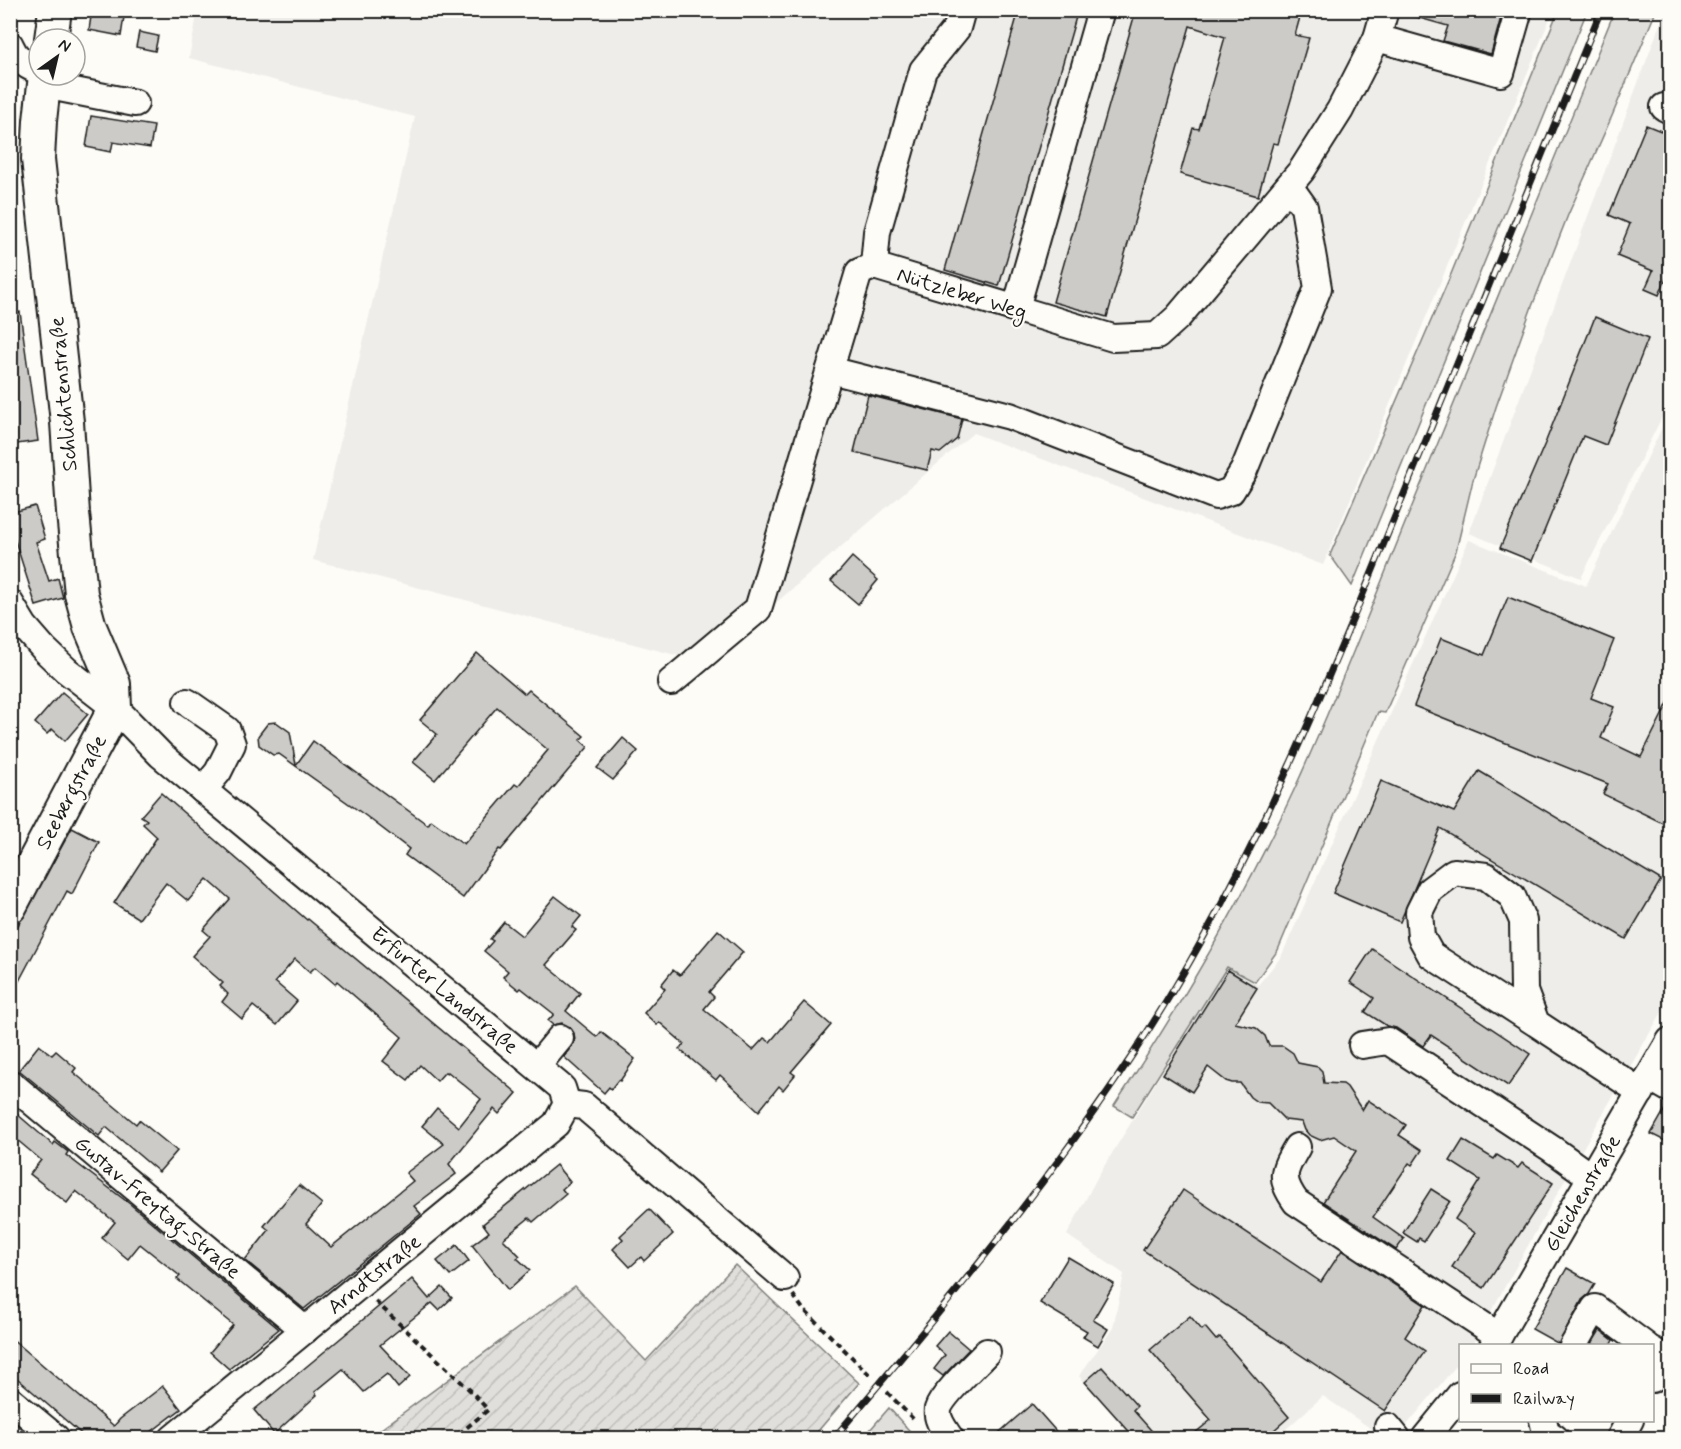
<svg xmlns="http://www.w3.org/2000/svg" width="1681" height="1449" font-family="Mynerve,sans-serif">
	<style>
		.built { fill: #eeede9 }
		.grass { fill: #e0dfdb; stroke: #7e7e7c; stroke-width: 1.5 }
		.garden { fill: url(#garden-furrows); stroke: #7e7e7c; stroke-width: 1.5 }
		.building { fill: #cccbc8; stroke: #1c1c1c; stroke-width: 1.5 }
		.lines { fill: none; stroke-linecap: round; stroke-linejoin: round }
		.minor-casing { stroke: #1c1c1c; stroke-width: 30 }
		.major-casing { stroke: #1c1c1c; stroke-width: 36 }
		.path { stroke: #1c1c1c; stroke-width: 4; stroke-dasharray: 6 4.5; stroke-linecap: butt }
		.minor { stroke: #fdfcf7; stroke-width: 26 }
		.major { stroke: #fdfcf7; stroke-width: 32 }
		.rail-casing { stroke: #1c1c1c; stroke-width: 7 }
		.rail { stroke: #fdfcf7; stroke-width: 4.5; stroke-dasharray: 14; stroke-linecap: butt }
		.labels { text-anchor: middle; stroke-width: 4.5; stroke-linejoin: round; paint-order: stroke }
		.street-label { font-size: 21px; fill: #1c1c1c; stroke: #fdfcf7 }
	</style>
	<defs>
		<pattern id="garden-furrows" width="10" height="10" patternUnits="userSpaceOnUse" patternTransform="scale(1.5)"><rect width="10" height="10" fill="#e0dfdb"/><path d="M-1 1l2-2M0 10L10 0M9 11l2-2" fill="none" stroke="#c0bfbb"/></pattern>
	</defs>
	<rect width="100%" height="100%" fill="#fdfcf7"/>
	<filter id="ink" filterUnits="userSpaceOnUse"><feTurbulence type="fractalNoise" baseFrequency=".0167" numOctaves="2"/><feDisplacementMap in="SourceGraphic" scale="12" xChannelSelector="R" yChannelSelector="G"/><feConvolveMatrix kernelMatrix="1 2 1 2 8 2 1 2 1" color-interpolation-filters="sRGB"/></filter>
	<g filter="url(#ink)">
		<g class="built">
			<path d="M198 10 1553 11 1323 565 973 433 706 663 313 560 415 117 189 58Z"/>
			<path d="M1665 11H1670V401L1581 578 1469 533Z"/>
			<path d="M1670 411V998L1579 1155 1472 1345 1460 1346V1361L1396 1438H1385L1323 1396 1276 1438H1133L1079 1376 1113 1328 1124 1274 1067 1235 1098 1176 1227 968 1258 985 1281 957 1469 540 1586 586Z"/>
		</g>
		<g class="grass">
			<path d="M1615 10 1656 11 1612 116 1568 215 1531 309 1496 407 1473 480 1456 551 1385 713 1378 712 1278 950 1255 982 1227 967 1132 1117 1114 1106C1181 1005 1243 900 1294 790 1338 695 1375 596 1415 499 1481 336 1547 173 1615 10Z"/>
			<path d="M1558 11H1587L1352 586 1330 555 1449 279Z"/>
			<path d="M889 1408 916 1438H863Z"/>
		</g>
		<path class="garden" d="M735 1265 859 1383 812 1438H369L575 1286 646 1361Z"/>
		<g class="building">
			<path d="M92 10H125L121 36 89 30Z"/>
			<path d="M1019 10H1078L999 286 945 270Z"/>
			<path d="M1136 10H1302L1295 35 1309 38 1278 144 1273 143 1258 196 1180 174 1193 128 1199 129 1225 37 1190 26 1107 317 1053 302Z"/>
			<path d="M1410 10H1503L1491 54 1443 41 1448 26 1409 15Z"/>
			<path d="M139 32 158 36 155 51 136 47Z"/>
			<path d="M91 116 154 126 150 148 113 142 111 152 86 147Z"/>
			<path d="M1646 125 1671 135V279L1667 277 1659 295 1645 289 1653 271 1617 256 1630 224 1609 215Z"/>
			<path d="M20 312 38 441 10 445V313Z"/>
			<path d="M1595 317 1648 339 1606 445 1583 436 1532 561 1500 548 1546 441Z"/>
			<path d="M868 395 962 419 957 439 940 453 932 451 927 470 854 452Z"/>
			<path d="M35 506 45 539 36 542 49 581 58 578 63 598 36 606 10 525V513Z"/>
			<path d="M852 557 878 580 858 604 831 581Z"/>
			<path d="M1508 597 1614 640 1591 698 1614 707 1601 738 1641 757 1671 697V827L1603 794 1608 784 1414 706 1441 638 1484 655Z"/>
			<path d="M477 653 525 694 529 690 584 736 580 740 588 747 501 850 499 849 463 898 405 855 409 849 366 816 279 754 273 755 259 745 258 736 268 723 276 722 290 732 296 765 313 741 428 825 431 820 464 844 515 784 518 786 548 750 497 707 435 780 413 762 437 734 420 720Z"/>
			<path d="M62 692 88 714 65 741 52 729 47 734 35 723Z"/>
			<path d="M623 738 638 751 613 780 597 768Z"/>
			<path d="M1479 771 1661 880 1626 939 1440 828 1400 922 1333 893 1381 781 1454 812Z"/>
			<path d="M161 793 307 920 308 919 517 1093 499 1114 494 1109 449 1164 456 1174 414 1206 421 1214 304 1309 245 1260 269 1230 264 1226 299 1185 322 1204 306 1224 331 1247 413 1181 406 1173 444 1144 422 1126 437 1108 459 1127 481 1099 448 1072 447 1073 445 1072 437 1081 420 1065 408 1080 383 1061 402 1037 337 981 335 984 315 967 310 972 295 959 275 982 297 1001 277 1025 253 1006 242 1019 222 1002 228 994 220 986 223 983 192 956 210 936 203 930 230 899 207 879 188 901 166 883 139 919 114 903 157 837 143 824 147 820 141 816Z"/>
			<path d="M72 828 99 842 72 894 67 891 10 998V940Z"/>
			<path d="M555 896 581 916 572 927 576 930 546 965 580 993 566 1011 597 1037 601 1032 635 1059 620 1081 618 1080 611 1089 609 1087 604 1093 564 1057 575 1041 574 1033 570 1027 562 1023 553 1025 548 1021 554 1014 521 988 519 990 503 977 508 971 484 951 493 941 490 939 504 922 522 936Z"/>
			<path d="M718 930 743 952 709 992 714 997 704 1009 753 1050 764 1038 770 1042 804 1002 831 1025 791 1072 795 1075 783 1090 779 1086 759 1111 720 1075 716 1080 679 1049 684 1044 659 1022 657 1025 644 1013 665 989 661 985 673 970 680 975Z"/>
			<path d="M1372 949 1530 1054 1508 1086 1431 1035 1423 1046 1396 1028 1387 1026 1365 1012 1374 998 1350 982Z"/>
			<path d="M1228 970 1257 988 1235 1023 1256 1028 1265 1036 1269 1046H1283L1293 1053 1298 1063 1318 1067 1322 1071 1324 1083 1343 1084 1347 1087 1362 1110 1368 1100 1406 1125 1399 1135 1422 1150 1412 1165 1409 1163 1373 1217 1404 1239 1396 1250 1323 1202 1356 1151 1334 1136 1320 1140 1309 1135 1305 1130 1302 1122 1285 1120 1268 1103 1257 1102 1250 1097 1240 1083H1232L1226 1081 1208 1067 1192 1092 1163 1074Z"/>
			<path d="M39 1045 52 1055 56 1051 76 1068 73 1072 136 1124 139 1120 177 1151 159 1172 106 1127 99 1136 19 1070Z"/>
			<path d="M1668 1104H1671V1144L1651 1134Z"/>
			<path d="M10 1108 53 1145 55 1142 68 1152 66 1155 130 1204 279 1329 229 1369 210 1352 233 1325 177 1279 180 1276 140 1244 128 1259 102 1238 115 1222 76 1191 67 1203 30 1174 41 1160 10 1134Z"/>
			<path d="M1463 1140 1494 1159 1497 1155 1518 1168 1522 1163 1553 1183 1484 1288 1452 1267 1475 1233 1455 1219 1480 1180 1450 1161Z"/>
			<path d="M556 1165 570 1182 562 1189 566 1194 533 1222 529 1218 503 1239 520 1256 517 1258 530 1270 508 1290 472 1245 489 1232 483 1224Z"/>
			<path d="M1431 1189 1450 1201 1424 1241 1419 1238 1417 1242 1403 1233Z"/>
			<path d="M1183 1190 1321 1282 1342 1250 1425 1305 1405 1337 1425 1351 1385 1411 1143 1250Z"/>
			<path d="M649 1209 673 1234 644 1261 641 1257 630 1267 613 1249 623 1239 620 1236Z"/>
			<path d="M457 1245 469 1261 450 1276 437 1261Z"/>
			<path d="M1068 1257 1114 1284 1093 1320 1108 1329 1098 1346 1083 1337 1087 1331 1040 1303Z"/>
			<path d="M1567 1268 1595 1284 1589 1294 1582 1300 1559 1344 1532 1329Z"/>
			<path d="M412 1279 429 1299 442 1287 452 1298 439 1310 432 1303 380 1345 410 1377 398 1388 387 1374 364 1392 343 1369 315 1392 317 1395 274 1434 254 1410Z"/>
			<path d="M1190 1316 1202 1330 1205 1327 1216 1340 1220 1337 1289 1417 1265 1438H1189L1211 1420 1150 1350Z"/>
			<path d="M1600 1330 1613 1340 1610 1346 1591 1345Z"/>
			<path d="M948 1331 969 1349 943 1376 934 1369 945 1355 935 1346Z"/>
			<path d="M10 1337 114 1426 120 1419 163 1386 181 1409 143 1438H86L10 1372Z"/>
			<path d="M1102 1367 1137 1406 1133 1410 1158 1438H1135L1085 1382Z"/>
			<path d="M1032 1404 1062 1438H993L1010 1423Z"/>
		</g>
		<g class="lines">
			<g class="minor-casing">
				<g id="minor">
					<path d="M1385 10 1377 38 1501 73 1519 10"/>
					<path d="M10 45C15 59 26 66 39 71"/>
					<path d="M44 85 135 103"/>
					<path d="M1664 107 1670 110"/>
					<path d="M874 266 877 232 923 70 957 28 962 10"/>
					<path d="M1016 308 1101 10"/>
					<path d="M830 370 1010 416 1216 496 1231 491 1244 470 1318 288 1304 207 1289 186"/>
					<path d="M10 603 24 626 44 649 66 670 115 708 161 755 562 1088 567 1104"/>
					<path d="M671 682 758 609 859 272 874 266 1113 338 1157 336 1178 317 1302 170 1340 110 1377 38"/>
					<path d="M187 702 227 730 232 744 218 772 203 790"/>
					<path d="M1536 1023 1431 955 1421 937 1419 912 1430 890 1454 872 1486 876 1512 896 1523 921 1524 991 1536 1023 1641 1092"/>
					<path d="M1362 1045 1388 1041 1552 1149 1591 1177"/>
					<path d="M537 1066 560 1038"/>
					<path d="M1649 1077 1670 1089"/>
					<path d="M10 1083 305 1330"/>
					<path d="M567 1104 584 1106 785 1278"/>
					<path d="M1297 1147C1283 1171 1279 1178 1296 1202L1499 1336"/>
					<path d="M1493 1346 1670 1041"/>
					<path d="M1573 1346 1595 1308 1646 1346"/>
					<path d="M1652 1350 1664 1358 1652 1379"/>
					<path d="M10 1400 56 1438"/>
					<path d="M1543 1420 1546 1432 1555 1438"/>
					<path d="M1388 1427 1397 1438"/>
					<path d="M173 1438 556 1124 567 1104"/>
					<path d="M950 1438C945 1430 936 1420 938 1409 942 1395 976 1364 987 1352"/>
					<path d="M1425 1438 1460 1395"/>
					<path d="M1620 1438 1630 1420"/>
				</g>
			</g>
			<g class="major-casing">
				<g id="major">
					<path d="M51 39 55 10"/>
					<path d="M10 907 115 708 114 684 90 627 81 594 73 513 67 422 38 159 40 121 45 75"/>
				</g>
			</g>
			<g class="path">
				<path d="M793 1295 803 1309 872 1377"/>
				<path d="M375 1301 471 1391 488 1410 454 1438"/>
				<path d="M887 1392 916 1422"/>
			</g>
			<use href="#minor" class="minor"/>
			<use href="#major" class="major"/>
			<g class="rail-casing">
				<path id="rail" d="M834 1438C955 1294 1078 1150 1175 987 1269 829 1337 659 1406 489 1471 330 1536 170 1601 10"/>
			</g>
			<use href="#rail" class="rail"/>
		</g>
	</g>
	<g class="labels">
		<g class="street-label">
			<text transform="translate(962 293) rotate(17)" y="7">Nützleber Weg</text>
			<text transform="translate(63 394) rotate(-95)" y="7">Schlichtenstraße</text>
			<text transform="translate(71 792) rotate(-62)" y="7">Seebergstraße</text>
			<text transform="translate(445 990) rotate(40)" y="7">Erfurter Landstraße</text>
			<text transform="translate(1582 1193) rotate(-60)" y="7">Gleichenstraße</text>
			<text transform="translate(158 1207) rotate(40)" y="7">Gustav-Freytag-Straße</text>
			<text transform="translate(374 1274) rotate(-39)" y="7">Arndtstraße</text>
		</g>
	</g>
	<rect width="1681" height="1449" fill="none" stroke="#fdfcf7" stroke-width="36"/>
	<rect x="18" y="18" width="1645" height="1413" fill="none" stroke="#1c1c1c" stroke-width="2" filter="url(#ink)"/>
	<rect x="1459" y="1344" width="195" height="78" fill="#fdfcf7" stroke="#a3a29f" stroke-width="1.5"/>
	<rect x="1471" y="1364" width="30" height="9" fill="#fdfcf7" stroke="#a3a29f" stroke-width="1.5"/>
	<text x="1513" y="1374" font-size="18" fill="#1c1c1c">Road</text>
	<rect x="1471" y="1394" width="30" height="9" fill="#1c1c1c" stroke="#a3a29f" stroke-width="1.5"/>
	<text x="1513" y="1404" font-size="18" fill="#1c1c1c">Railway</text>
	<g transform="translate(57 57) rotate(34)"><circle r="28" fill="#fdfcf7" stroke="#a3a29f" stroke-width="1.5"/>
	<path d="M0-4.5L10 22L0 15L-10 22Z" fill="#1c1c1c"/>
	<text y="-9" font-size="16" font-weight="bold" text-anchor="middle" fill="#1c1c1c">N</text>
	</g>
</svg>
